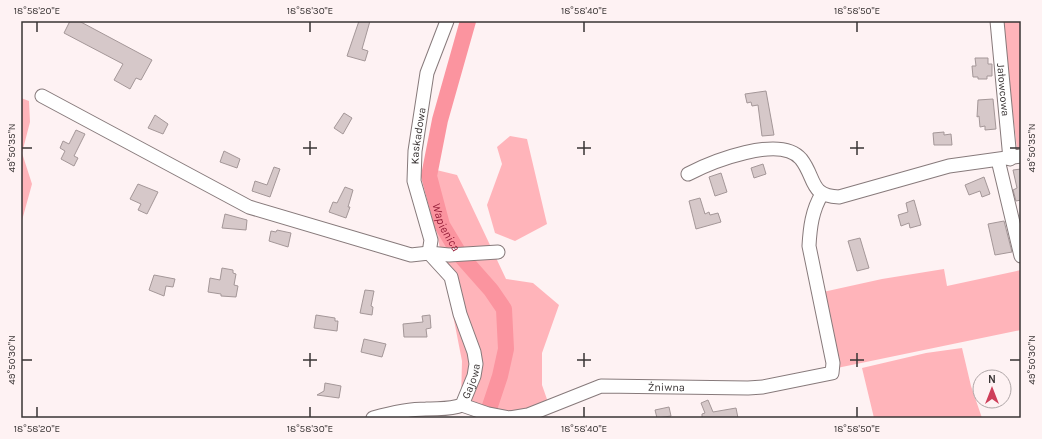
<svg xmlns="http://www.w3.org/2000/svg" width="1042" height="439" font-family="Karla,sans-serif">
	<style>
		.green { fill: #ffb4ba }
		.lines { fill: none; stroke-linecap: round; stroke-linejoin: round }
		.river { stroke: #fb949f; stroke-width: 16 }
		.building { fill: #d6c8c9; stroke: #a49798 }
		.minor-casing { stroke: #877a7b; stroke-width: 15 }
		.minor { stroke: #fff; stroke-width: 13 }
		.ticks { fill: none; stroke: #393434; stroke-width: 1.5 }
		.labels { text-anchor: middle; stroke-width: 3; stroke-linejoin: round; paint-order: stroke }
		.street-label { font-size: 11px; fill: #393434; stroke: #fef2f3 }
		.water-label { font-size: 12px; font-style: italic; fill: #97203a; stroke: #fef2f3 }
		.neatline { fill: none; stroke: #393434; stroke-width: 1.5 }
		.ticks-label { font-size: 10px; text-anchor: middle; fill: #393434 }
	</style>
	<rect width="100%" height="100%" fill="#fef2f3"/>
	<g class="green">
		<path d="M1002 21H1021V148L1017 149Z"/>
		<path d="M21 98 29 101 30 122 22 153 32 184 21 224Z"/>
		<path d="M510 136 527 139 547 224 515 241 495 233 487 205 502 164 497 147Z"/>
		<path d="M424 167 457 175 506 279 533 283 559 305 542 353V385L549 405 510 416 461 401 462 361Z"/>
		<path d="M944 269 947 286 1021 270V330L837 368 823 292 882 279Z"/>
		<path d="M962 348 971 386 982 418H874L862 368 926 353Z"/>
	</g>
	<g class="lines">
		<path class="river" id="s1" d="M468 21 440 120 429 176 442 225 460 255 491 290 504 309 506 349 500 376 486 418"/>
	</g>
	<g class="building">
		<path d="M70 21H79L152 60 141 80 136 78 130 89 114 80 123 64 64 33Z"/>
		<path d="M359 21H370L362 49 368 51 365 61 347 56Z"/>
		<path d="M975 58H988V64H992V76H987V79H978V77H973L972 66H976Z"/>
		<path d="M766 91 774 135 762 136 758 105 752 106 751 102 747 103 745 94Z"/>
		<path d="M993 99 996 129 985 130V126L980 127 979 116 977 117 978 100Z"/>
		<path d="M344 113 352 118 343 134 334 128Z"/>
		<path d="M155 115 168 124 163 134 148 128Z"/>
		<path d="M76 130 85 134 74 156 78 158 74 166 61 159 65 151 60 148 63 141 69 144Z"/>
		<path d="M944 132V135L951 134 952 145H934L933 133Z"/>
		<path d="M224 151 240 159 237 168 220 162Z"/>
		<path d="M763 164 766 174 754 178 751 168Z"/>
		<path d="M274 167 280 169 270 197 252 191 255 181 267 185Z"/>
		<path d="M1021 169V200L1016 201 1013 190 1017 188 1013 170Z"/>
		<path d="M721 173 727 192 715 196 709 177Z"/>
		<path d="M984 177 990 194 982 197 980 191 969 195 965 185Z"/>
		<path d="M138 184 158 192 147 214 138 210 141 204 130 199Z"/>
		<path d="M345 187 353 190 348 207H350L346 218 329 212 333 202 337 203Z"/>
		<path d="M700 198 705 214 709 212 710 215 718 213 721 222 696 229 689 201Z"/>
		<path d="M914 200 921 225 910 228 909 223 901 226 898 215 908 212 906 203Z"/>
		<path d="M225 214 247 220 246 230 222 228Z"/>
		<path d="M1004 221 1012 252 995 255 988 224Z"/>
		<path d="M277 230 291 233 288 247 269 241 271 231 276 232Z"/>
		<path d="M860 238 869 268 857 271 848 241Z"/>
		<path d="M222 268 233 270V273L236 274 234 285 238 286 236 297 221 296V294L208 292 210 278 220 280Z"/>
		<path d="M154 275 175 279 173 287 166 286 164 296 149 290Z"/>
		<path d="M365 290 374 291 371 306 373 307 372 315 360 313Z"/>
		<path d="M316 315 335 318V321H338L337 331 314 328Z"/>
		<path d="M430 315 431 328 426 329 427 337H404L403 324 423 322 422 316Z"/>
		<path d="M364 339 386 344 382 357 361 352Z"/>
		<path d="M325 383 341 386 339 398 317 395 324 391Z"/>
		<path d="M708 400 713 412 736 408 738 418H702V414L705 413 701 403Z"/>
		<path d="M669 407 671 416 657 418 655 410Z"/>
	</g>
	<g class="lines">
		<g class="minor-casing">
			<g id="minor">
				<path id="s2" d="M997 21 1010 159"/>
				<path d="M42 96 249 207 411 255 429 253 449 255 498 252"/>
				<path d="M998 160 1021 256"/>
				<path d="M688 174C711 162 780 134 801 159 816 178 809 196 839 197L949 166 1021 156"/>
				<path id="s3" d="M429 253 431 240 414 181 415 151 427 73 447 21"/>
				<path id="s4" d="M462 405 488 414 510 418 528 415 601 386 748 388 763 387 832 373 833 363 809 246C810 228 812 210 822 194"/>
				<path id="s5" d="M373 418C391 413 407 409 426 409 439 408 450 410 462 405L474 376 476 364 474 352 460 314 451 277 429 253"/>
			</g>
		</g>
		<use href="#minor" class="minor"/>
	</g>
	<path class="ticks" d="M37 22V32M310 22V32M584 22V32M857 22V32M310 141V155M584 141V155M857 141V155M22 148H32M303 148H317M577 148H591M850 148H864M1010 148H1020M310 353V367M584 353V367M857 353V367M22 360H32M303 360H317M577 360H591M850 360H864M1010 360H1020M37 407V417M310 407V417M584 407V417M857 407V417"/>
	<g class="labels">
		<g class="street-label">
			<text dy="4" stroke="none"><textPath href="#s2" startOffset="69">Jałowcowa</textPath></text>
			<text dy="4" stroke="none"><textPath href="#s3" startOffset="120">Kaskadowa</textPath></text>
			<text dy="4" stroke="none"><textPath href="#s5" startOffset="116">Gajowa</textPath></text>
			<text dy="4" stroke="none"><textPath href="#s4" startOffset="212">Żniwna</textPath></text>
		</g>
		<g class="water-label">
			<text dy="4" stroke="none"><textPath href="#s1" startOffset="214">Wapienica</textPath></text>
		</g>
	</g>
	<rect width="1042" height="439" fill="none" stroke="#fef2f3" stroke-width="44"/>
	<g transform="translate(992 389)"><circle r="19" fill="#fef2f3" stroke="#afa6a7"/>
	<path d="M0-3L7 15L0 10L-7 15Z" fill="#ce3e59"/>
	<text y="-6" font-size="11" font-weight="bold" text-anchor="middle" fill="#393434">N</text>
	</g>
	<rect x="22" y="22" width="998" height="395" class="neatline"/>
	<g class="ticks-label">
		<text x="37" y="14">18°58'20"E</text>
		<text x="310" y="14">18°58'30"E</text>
		<text x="584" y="14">18°58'40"E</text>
		<text x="857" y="14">18°58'50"E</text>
		<text transform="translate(11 148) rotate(-90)" y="4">49°50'35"N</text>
		<text transform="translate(1031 148) rotate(-90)" y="4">49°50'35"N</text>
		<text transform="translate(11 360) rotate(-90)" y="4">49°50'30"N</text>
		<text transform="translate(1031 360) rotate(-90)" y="4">49°50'30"N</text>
		<text x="37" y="432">18°58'20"E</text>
		<text x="310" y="432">18°58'30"E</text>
		<text x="584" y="432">18°58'40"E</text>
		<text x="857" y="432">18°58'50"E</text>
	</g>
</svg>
